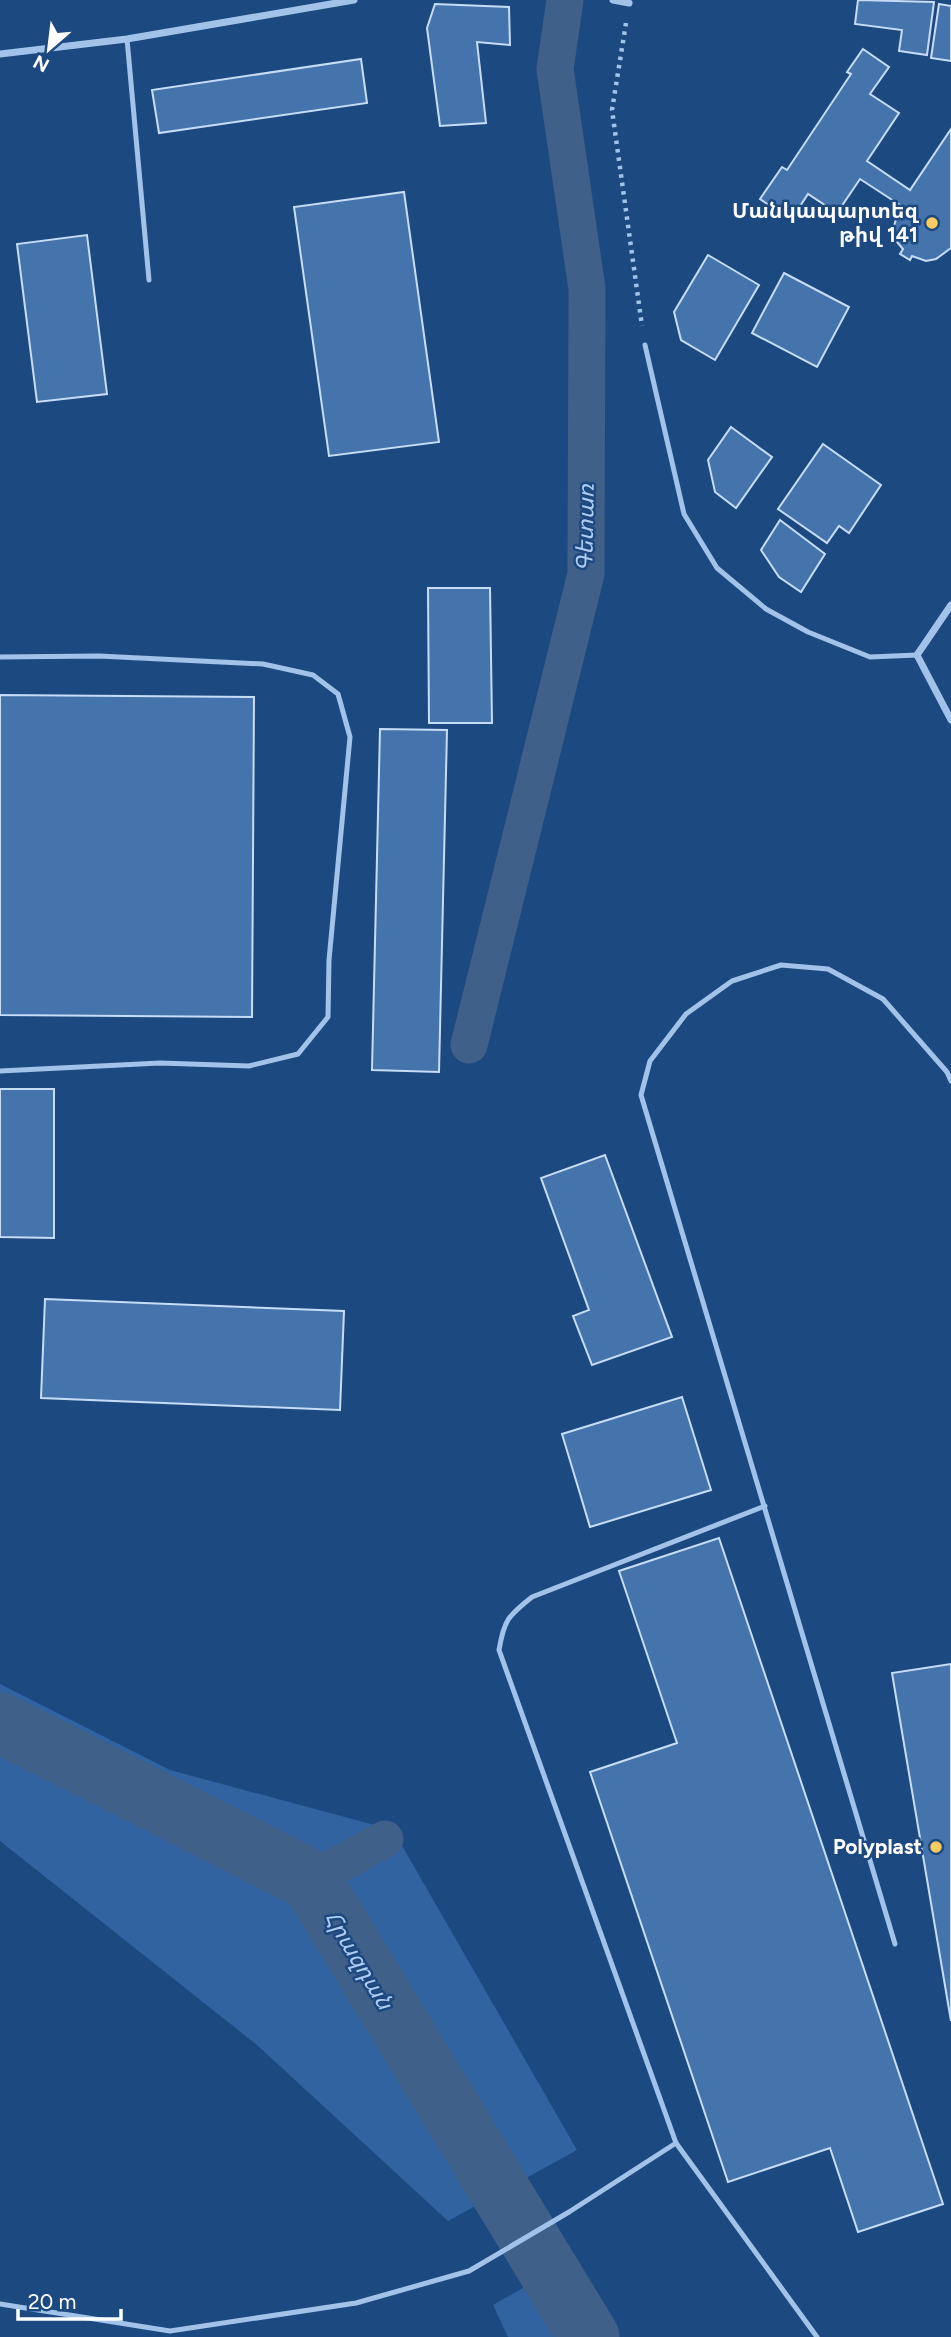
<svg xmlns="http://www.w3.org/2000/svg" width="951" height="2337" font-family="Figtree,'Noto Sans Armenian',sans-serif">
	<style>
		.green { fill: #3063a0 }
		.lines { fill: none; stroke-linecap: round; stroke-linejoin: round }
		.canal { stroke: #3e6089; stroke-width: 37 }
		.river { stroke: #3e6089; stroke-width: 61 }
		.building { fill: #4573ab; stroke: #c6ddf7; stroke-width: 2 }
		.path { stroke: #a2c3e9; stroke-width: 4.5; stroke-dasharray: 3.5 5; stroke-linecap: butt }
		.service { stroke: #a2c3e9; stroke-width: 5 }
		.minor { stroke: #a2c3e9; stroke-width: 7 }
		.poi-dot { fill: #f9cc60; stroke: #1d4981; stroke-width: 2.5 }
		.labels { text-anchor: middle; stroke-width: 5; stroke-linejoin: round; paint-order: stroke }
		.poi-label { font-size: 21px; font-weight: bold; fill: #fff; stroke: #1d4981; text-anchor: end }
		.water-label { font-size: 23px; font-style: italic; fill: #aecdf1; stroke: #1d4981 }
	</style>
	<rect width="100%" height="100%" fill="#1d4981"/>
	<g class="green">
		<path d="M0 1684 170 1770 393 1830 577 2150 448 2221 257 2045 0 1841Z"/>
		<path d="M535 2281 564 2337H508L493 2305Z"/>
	</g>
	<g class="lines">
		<g class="canal">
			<path d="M469 1045 586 574 587 289 555 69 565 0"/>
			<path d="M311 1880 385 1839"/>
		</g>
		<path class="river" d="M0 1723 311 1880 589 2337"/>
	</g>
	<g class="building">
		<path d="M858 0 934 2 927 55 899 51 902 30 855 24Z"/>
		<path d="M435 4 509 7 510 45 477 42 486 123 440 126 427 28Z"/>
		<path d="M939 4 951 6V61L931 58Z"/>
		<path d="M863 49 889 67 870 94 899 113 867 161 910 190 951 129V248L936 259 926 261 912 256 910 260 900 254 903 249 897 242 894 226 897 216 903 207 860 179 837 213 808 194 791 220 760 199 782 167 787 170 851 74 847 72Z"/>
		<path d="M361 59 367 103 159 133 152 90Z"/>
		<path d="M404 192 439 442 329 456 294 207Z"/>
		<path d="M87 235 107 394 37 402 17 244Z"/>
		<path d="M708 255 759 285 715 360 681 340 674 312Z"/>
		<path d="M784 273 849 307 817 367 752 333Z"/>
		<path d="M731 427 772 457 736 508 715 492 708 460Z"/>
		<path d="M823 444 881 485 849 533 839 526 827 543 778 509Z"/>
		<path d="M780 520 825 554 801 592 779 577 761 550Z"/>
		<path d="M428 588H490L492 723H429Z"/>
		<path d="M0 695 254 697 252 1017 0 1015Z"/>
		<path d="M380 729 447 730 439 1072 372 1070Z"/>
		<path d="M0 1089H54V1238L0 1237Z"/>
		<path d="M605 1155 672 1337 592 1365 573 1316 589 1310 541 1178Z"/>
		<path d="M45 1299 344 1311 340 1410 41 1398Z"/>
		<path d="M682 1397 711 1490 590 1527 562 1434Z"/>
		<path d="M719 1538 943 2204 858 2232 830 2148 728 2182 590 1772 677 1743 619 1571Z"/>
		<path d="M951 1664V2021L892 1673Z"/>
	</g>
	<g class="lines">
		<path class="path" d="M626 23 612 110 642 326"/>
		<g class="service">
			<path d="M127 39 149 280"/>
			<path d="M645 345 684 514 717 568 766 609 808 632 870 657 917 655"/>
			<path d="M0 657 99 656 263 664 313 675 338 694 350 737 329 960 328 1017 298 1054 249 1066 160 1063 0 1071"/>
			<path d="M765 1506 532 1597C508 1616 504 1620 499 1650L676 2143 817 2337"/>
			<path d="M895 1944 641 1095 650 1061 686 1014 732 981 781 965 828 969 883 999 947 1072 951 1081"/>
			<path d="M0 2304 170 2331 356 2303 469 2271 569 2212 676 2143"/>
		</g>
		<g class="minor">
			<path d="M613 0 629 3"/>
			<path d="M0 54 127 39 354 0"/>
			<path d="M951 605 917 655 951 720"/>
		</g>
	</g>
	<g class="poi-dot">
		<circle cx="932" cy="223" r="7"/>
		<circle cx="936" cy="1847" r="7"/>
	</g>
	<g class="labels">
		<g class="poi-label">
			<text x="918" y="218">Մանկապարտեզ<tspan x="918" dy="24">թիվ 141</tspan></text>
			<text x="922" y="1854">Polyplast</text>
		</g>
		<g class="water-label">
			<text transform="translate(585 528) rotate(-89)" y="8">Գետառ</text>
			<text transform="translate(359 1960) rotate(59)" y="8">Հրազդան</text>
		</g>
	</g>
	<g transform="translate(49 49) rotate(208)" stroke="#1d4981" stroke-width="5" paint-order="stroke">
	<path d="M0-5L12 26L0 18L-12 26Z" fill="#ffffff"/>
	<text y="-10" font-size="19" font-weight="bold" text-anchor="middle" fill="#ffffff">N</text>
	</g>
	<path d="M18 2309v10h103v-10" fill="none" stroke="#ffffff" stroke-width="3.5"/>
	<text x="28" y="2309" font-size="21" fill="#ffffff" stroke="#1d4981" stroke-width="5" paint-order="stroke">20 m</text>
</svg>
